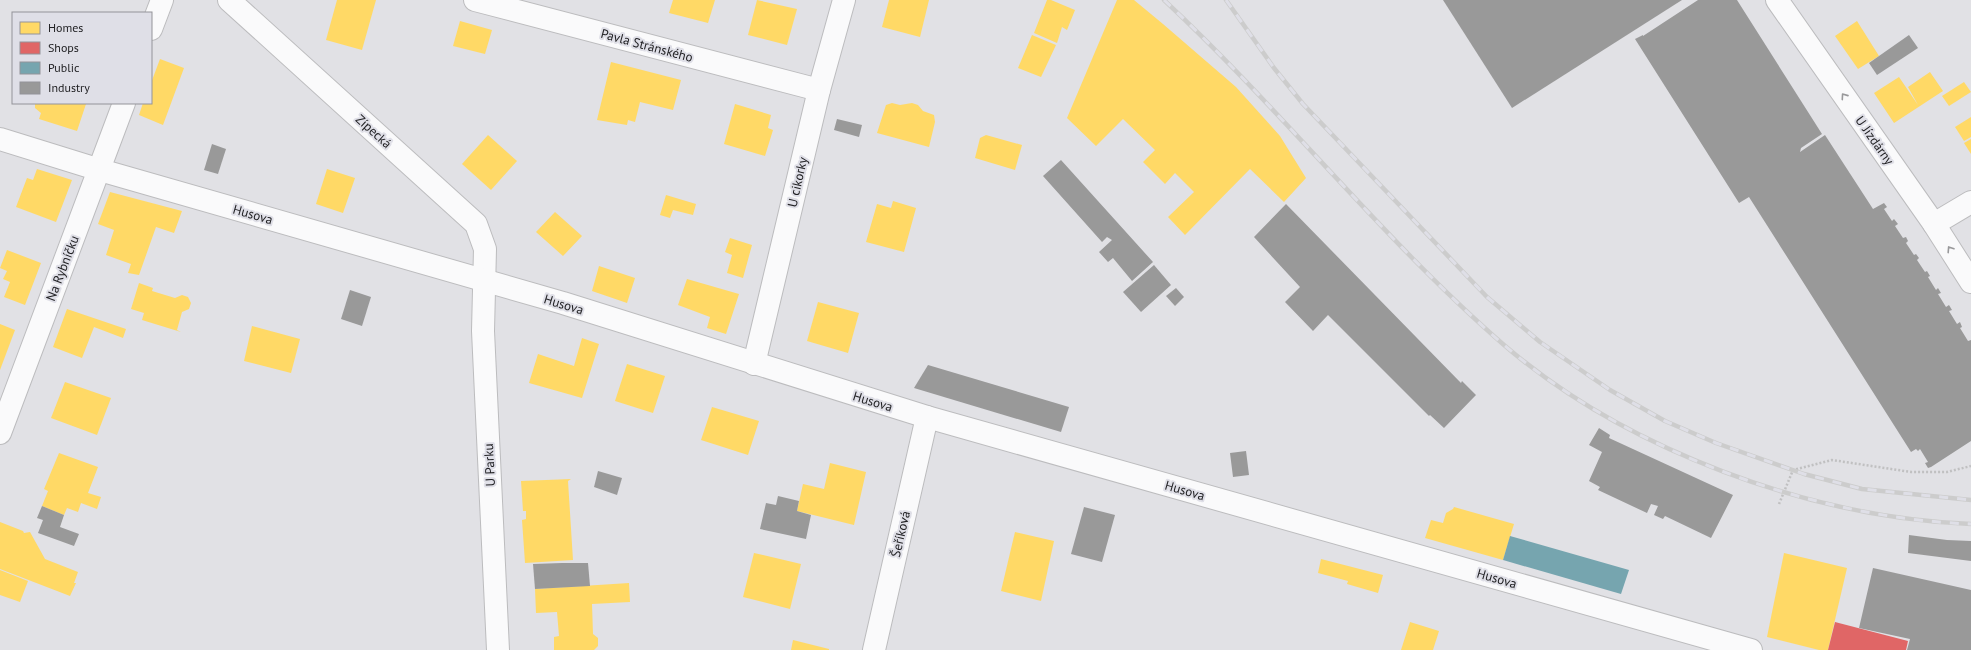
<svg xmlns="http://www.w3.org/2000/svg" width="1971" height="650" font-family="'PT Sans',sans-serif">
	<style>
		.homes { fill: #ffd966 }
		.shops { fill: #e06666 }
		.public { fill: #76a5af }
		.industry { fill: #999 }
		.lines { fill: none; stroke-linecap: round; stroke-linejoin: round }
		.minor-casing { stroke: #bcbcbe; stroke-width: 24 }
		.path { stroke: #c0c0c1; stroke-width: 2.5; stroke-dasharray: 2 2; stroke-linecap: butt }
		.minor { stroke: #fafafb; stroke-width: 22 }
		.rail-casing { stroke: #ccc; stroke-width: 4.5 }
		.rail { stroke: #dfdfe7; stroke-width: 3; stroke-dasharray: 9; stroke-linecap: butt }
		.oneway { stroke: #99999b }
		.labels { text-anchor: middle; stroke-width: 4; stroke-linejoin: round; paint-order: stroke }
		.street-label { font-size: 13px; fill: #222225; stroke: #dfdfe7 }
	</style>
	<rect width="100%" height="100%" fill="#e1e1e5"/>
	<g class="homes">
		<path d="M337 0H376L362 50 326 40Z"/>
		<path d="M673 0H715L708 23 669 13Z"/>
		<path d="M757 0 797 9 787 45 748 35Z"/>
		<path d="M889 0H929L920 37 882 27Z"/>
		<path d="M1047 0H1051L1075 10 1067 30 1062 27 1057 43 1034 33Z"/>
		<path d="M1117 0H1134L1163 24 1236 87 1280 136 1306 178 1284 202 1250 169 1185 235 1168 217 1194 192 1175 173 1165 184 1143 162 1155 150 1123 119 1096 146 1067 118Z"/>
		<path d="M460 21 492 30 485 54 453 46Z"/>
		<path d="M1857 21 1879 56 1858 69 1835 36Z"/>
		<path d="M1032 35 1056 45 1041 77 1018 68Z"/>
		<path d="M160 59 184 68 163 125 139 115 143 103H151V83Z"/>
		<path d="M611 62 681 80 673 110 640 102 635 122 628 120 627 125 597 120Z"/>
		<path d="M1930 72 1943 91 1894 123 1874 93 1899 77 1918 105 1908 87Z"/>
		<path d="M1964 82 1971 92 1949 106 1942 96Z"/>
		<path d="M35 103H84L86 104 77 131 39 119 41 113 35 108Z"/>
		<path d="M892 103 900 105 912 103 918 105 923 111 934 115 935 122 929 147 877 133 886 105Z"/>
		<path d="M735 104 771 115 768 128 773 130 765 156 724 144Z"/>
		<path d="M1971 117V137L1964 141 1955 127Z"/>
		<path d="M488 135 517 161 491 190 462 164Z"/>
		<path d="M986 135 1022 145 1015 170 975 158 980 138Z"/>
		<path d="M1971 139V154L1964 143Z"/>
		<path d="M37 169 72 180 56 222 16 207 27 178 33 180Z"/>
		<path d="M327 169 355 178 343 213 316 204Z"/>
		<path d="M110 192 182 211 174 233 156 227 139 275 128 273 131 264 106 255 114 230 98 224Z"/>
		<path d="M666 195 696 204 693 215 673 210 670 218 660 215Z"/>
		<path d="M893 201 916 208 904 252 866 242 877 204 891 208Z"/>
		<path d="M555 212 582 236 563 256 536 232Z"/>
		<path d="M730 238 752 245 743 278 727 273 732 255 725 252Z"/>
		<path d="M7 250 41 263 25 305 4 297 10 282 3 279 7 271 0 268Z"/>
		<path d="M599 266 635 278 627 303 592 291Z"/>
		<path d="M687 279 739 294 726 334 707 328 710 317 678 305Z"/>
		<path d="M139 283 153 288 152 291 175 298 182 295 188 297 191 303 189 309 182 312 177 330 181 332 142 320 144 313 131 309Z"/>
		<path d="M818 302 859 313 848 353 807 341Z"/>
		<path d="M67 309 126 329 123 338 94 327 82 358 53 347Z"/>
		<path d="M0 324 15 330 0 370Z"/>
		<path d="M252 326 300 339 291 373 244 361Z"/>
		<path d="M582 338 599 344 582 398 529 383 538 354 574 366Z"/>
		<path d="M627 364 665 376 653 413 615 401Z"/>
		<path d="M65 382 111 398 97 435 51 418Z"/>
		<path d="M712 407 759 421 748 455 701 440Z"/>
		<path d="M59 453 98 467 88 493 101 497 97 509 81 503 78 512 67 508 64 515 42 506 48 491 44 489Z"/>
		<path d="M830 463 866 472 854 525 797 511 803 484 824 489Z"/>
		<path d="M571 479 568 481 573 560 525 563 522 520 526 519V511H523L521 481Z"/>
		<path d="M1454 507 1514 524 1503 560 1425 538 1431 520 1443 523 1446 513 1453 509Z"/>
		<path d="M0 522 23 531 24 533 30 532 45 559 78 572 74 583H76L70 596 0 569Z"/>
		<path d="M1015 532 1054 541 1041 601 1001 591Z"/>
		<path d="M754 553 801 564 790 609 743 597Z"/>
		<path d="M1784 553 1847 568 1828 650H1819L1767 637Z"/>
		<path d="M1321 559 1383 575 1378 593 1347 584 1348 581 1318 573Z"/>
		<path d="M0 570 28 581 20 602 0 595Z"/>
		<path d="M629 583 630 602 592 604 593 634 598 638V646L594 650H554V637L559 636 557 612 536 613 535 589Z"/>
		<path d="M1410 622 1439 631 1433 650H1401Z"/>
		<path d="M793 640 829 649V650H791Z"/>
	</g>
	<path class="shops" d="M1835 622 1908 641 1906 650H1828Z"/>
	<path class="public" d="M1510 536 1629 570 1621 594 1503 560Z"/>
	<g class="industry">
		<path d="M1443 0H1682L1512 108Z"/>
		<path d="M1698 0H1737L1822 134 1801 148 1800 152 1825 135 1873 209 1884 203 1887 207 1884 209 1892 221 1894 219 1898 224 1895 226 1903 238 1906 237 1908 241 1906 243 1914 255 1916 254 1919 258 1917 260 1925 272 1927 271 1930 276 1928 277 1936 290 1938 288 1941 293 1938 294 1946 307 1949 305 1952 310 1949 311 1957 324 1960 322 1962 327 1960 328 1968 341 1971 340V441L1931 467 1928 468 1925 463 1928 462 1920 449 1918 451 1916 449 1911 452 1749 197 1739 203 1635 39 1643 35V36Z"/>
		<path d="M1909 35 1918 48 1877 75 1869 63Z"/>
		<path d="M837 119 862 125 859 137 834 130Z"/>
		<path d="M212 144 226 149 218 174 204 170Z"/>
		<path d="M1061 160 1153 262 1132 281 1113 258 1108 262 1099 252 1112 240 1107 237 1102 242 1043 176Z"/>
		<path d="M1286 204 1461 383 1462 381 1476 395 1444 428 1430 415 1429 416 1328 315 1313 331 1285 302 1300 287 1254 237Z"/>
		<path d="M1154 265 1171 285 1141 312 1123 292Z"/>
		<path d="M1176 288 1184 297 1175 306 1166 296Z"/>
		<path d="M350 290 371 297 362 326 341 319Z"/>
		<path d="M928 365 1069 407 1061 432 914 388Z"/>
		<path d="M1599 428 1610 435 1609 438 1733 495 1711 538 1665 516 1663 519 1654 515 1658 506 1651 504 1647 513 1598 490 1600 487 1589 481 1602 452 1589 445Z"/>
		<path d="M1246 451 1249 475 1233 477 1230 453Z"/>
		<path d="M598 471 622 478 617 495 594 487Z"/>
		<path d="M778 496 799 501 797 511 811 515 806 539 760 529 766 503 776 505Z"/>
		<path d="M42 506 64 515 60 527 79 534 74 546 38 533 43 520 37 518Z"/>
		<path d="M1084 507 1115 515 1102 562 1071 554Z"/>
		<path d="M1909 535 1947 540 1971 541V561L1908 553Z"/>
		<path d="M562 563H588L590 586 535 589 533 564Z"/>
		<path d="M1873 568 1971 590V650H1907L1910 639 1859 628Z"/>
	</g>
	<g class="lines">
		<g class="minor-casing">
			<g id="minor">
				<path d="M229 0 476 224 485 249 483 331 498 650"/>
				<path d="M475 0 819 90"/>
				<path d="M1777 0 1934 224 1971 282"/>
				<path d="M151 29 162 0"/>
				<path d="M0 139 100 170 563 303 927 417 1751 650"/>
				<path d="M1934 224 1971 202"/>
				<path d="M754 364 819 90 844 0"/>
				<path d="M0 433 124 103"/>
				<path d="M874 650 927 417"/>
			</g>
		</g>
		<path class="path" d="M1779 504 1793 470 1832 460 1911 472H1947L1971 466"/>
		<use href="#minor" class="minor"/>
		<g class="rail-casing">
			<g id="rail">
				<path d="M1164 0C1282 110 1382 239 1504 345 1626 450 1811 518 1971 524"/>
				<path d="M1226 0 1274 68 1303 104 1487 297 1540 342 1610 390 1665 421 1716 443 1804 474 1862 489 1971 500"/>
			</g>
		</g>
		<use href="#rail" class="rail"/>
	</g>
	<defs><path id="oneway-chevron" d="M-2-3.5L2.5 0L-2 3.5" fill="none" stroke-width="1.6" stroke-linecap="round" stroke-linejoin="round"/></defs>
	<g class="oneway">
		<use href="#oneway-chevron" transform="translate(1844 96) rotate(-125)"/>
		<use href="#oneway-chevron" transform="translate(1950 249) rotate(-123)"/>
	</g>
	<g class="labels">
		<g class="street-label">
			<text transform="translate(647 45) rotate(15)" y="5">Pavla Stránského</text>
			<text transform="translate(374 131) rotate(42)" y="5">Zípecká</text>
			<text transform="translate(1875 140) rotate(55)" y="5">U Jízdárny</text>
			<text transform="translate(797 182) rotate(-77)" y="5">U cikorky</text>
			<text transform="translate(253 214) rotate(16)" y="5">Husova</text>
			<text transform="translate(62 268) rotate(-69)" y="5">Na Rybníčku</text>
			<text transform="translate(564 304) rotate(17)" y="5">Husova</text>
			<text transform="translate(873 401) rotate(17)" y="5">Husova</text>
			<text transform="translate(489 465) rotate(-93)" y="5">U Parku</text>
			<text transform="translate(1185 490) rotate(16)" y="5">Husova</text>
			<text transform="translate(900 534) rotate(-77)" y="5">Šeříková</text>
			<text transform="translate(1497 578) rotate(16)" y="5">Husova</text>
		</g>
	</g>
	<rect x="12" y="12" width="140" height="92" fill="#dfdfe7" stroke="#939399"/>
	<rect x="20" y="22" width="20" height="12" fill="#ffd966" stroke="#939399"/>
	<text x="48" y="32" font-size="12" fill="#222225">Homes</text>
	<rect x="20" y="42" width="20" height="12" fill="#e06666" stroke="#939399"/>
	<text x="48" y="52" font-size="12" fill="#222225">Shops</text>
	<rect x="20" y="62" width="20" height="12" fill="#76a5af" stroke="#939399"/>
	<text x="48" y="72" font-size="12" fill="#222225">Public</text>
	<rect x="20" y="82" width="20" height="12" fill="#999999" stroke="#939399"/>
	<text x="48" y="92" font-size="12" fill="#222225">Industry</text>
</svg>
